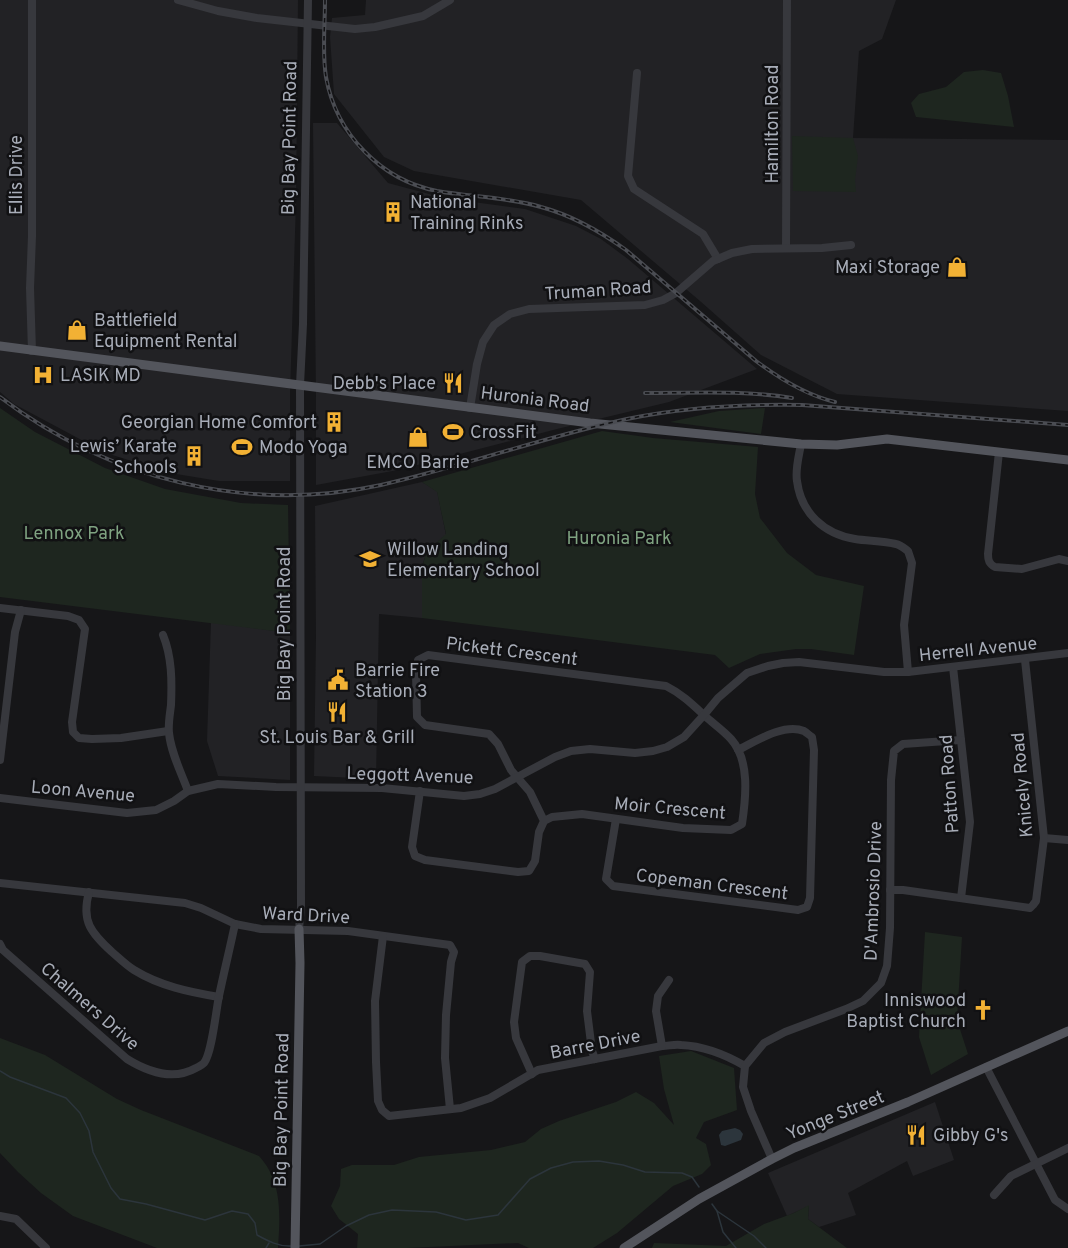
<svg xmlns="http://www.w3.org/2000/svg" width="1068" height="1248" font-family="Overpass,sans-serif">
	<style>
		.built { fill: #222225 }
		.green { fill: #1e261f }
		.water { fill: #2c353c }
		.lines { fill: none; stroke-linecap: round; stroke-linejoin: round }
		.stream { stroke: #2c353c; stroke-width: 1.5 }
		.minor { stroke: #37383d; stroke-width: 8 }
		.major { stroke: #53555c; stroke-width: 9 }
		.rail-casing { stroke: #4a4c52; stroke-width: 4 }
		.rail { stroke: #111113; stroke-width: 1.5; stroke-dasharray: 4.5; stroke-linecap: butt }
		.labels { text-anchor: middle; stroke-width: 5; stroke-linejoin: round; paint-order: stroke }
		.street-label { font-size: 18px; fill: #a8adb8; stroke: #111113 }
		.poi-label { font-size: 18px; fill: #a8adb8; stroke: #111113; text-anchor: start }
		.park-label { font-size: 18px; fill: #7fa381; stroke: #111113 }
	</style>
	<rect width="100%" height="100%" fill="#161618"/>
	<g class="built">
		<path d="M0 0H298L296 201 290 394V481H219L170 473 106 453 14 404 0 392Z"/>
		<path d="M366 0H896L882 39 859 51 853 138 1068 140V411L837 394 761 355 700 301 581 200 414 171 384 157 334 94 330 37 332 18 365 15Z"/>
		<path d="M313 123H337L388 183 444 198 525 209 576 226 601 239 628 259 757 369 669 402 557 429 398 470 316 485V397Z"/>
		<path d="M422 482 437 491 446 535 427 551 422 566V618L379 614 376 779 314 776 316 637 315 506Z"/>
		<path d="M211 622 290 633V780L218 776 207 741Z"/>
		<path d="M935 1102 954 1160 913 1176 907 1161 848 1193 856 1215 819 1227 808 1219 809 1206 787 1216 768 1173Z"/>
	</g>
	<g class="green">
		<path d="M983 70 1001 73 1008 96 1014 127 916 117 911 103 919 94 946 87 964 72Z"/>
		<path d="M792 136 853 138 858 156 855 180 856 192 793 191Z"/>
		<path d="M0 408 35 432 105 468 165 489 241 503 288 505 290 633 0 597Z"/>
		<path d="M765 408 761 434 670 422 719 411Z"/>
		<path d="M602 431 653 438 758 447 755 494 760 518 787 553 816 575 864 586 854 655 811 649H796L760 654 729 668 715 655 422 618V567L427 551 446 534 437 492 422 482Z"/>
		<path d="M925 932 962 937 957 1020 968 1054 931 1075 919 1037Z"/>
		<path d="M0 1038 45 1055 117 1099 141 1110 259 1156C283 1182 280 1216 278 1248H157L73 1216 41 1193 18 1172 0 1153Z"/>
		<path d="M691 1051 734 1068 737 1110 704 1122 696 1138 706 1144 711 1165 702 1174 673 1186 617 1233 593 1248H529L518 1243 407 1248H357L358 1234 339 1219 331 1206 340 1186 341 1169 352 1165H394L419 1157 491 1150 525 1142 541 1129 559 1121 616 1102 636 1092 654 1103 674 1125 664 1089 659 1056Z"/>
		<path d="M809 1205 808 1219 847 1248H652L654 1243 726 1246 764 1224 794 1213Z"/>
	</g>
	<path class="water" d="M735 1128 740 1130 743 1134 741 1140 725 1146 721 1145 719 1135 722 1131Z"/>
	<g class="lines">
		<g class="stream">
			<path d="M0 1071 10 1077 66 1098 80 1113 89 1131 93 1152 111 1188 120 1199 146 1204 205 1220 232 1211 248 1214 255 1223 257 1235C268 1241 279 1247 292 1246"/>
			<path d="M712 1204 717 1211 723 1232 736 1248"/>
			<path d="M717 1211 754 1236 766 1248"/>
			<path d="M299 1246 320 1244 346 1226 369 1215 392 1210 436 1212 466 1220 498 1215 530 1179 551 1168 573 1162 599 1161 623 1165 645 1172 682 1173 692 1177 699 1187"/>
			<path d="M266 1248 269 1243"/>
		</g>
		<g class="minor">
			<path d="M32 0V236L30 288 32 351"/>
			<path d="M178 0 218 11 257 18 355 29 375 27 423 16 450 0"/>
			<path d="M637 73 628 176 634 189 703 234 718 259"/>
			<path d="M786 248 787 0"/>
			<path d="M470 408 477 364 483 342 494 325 510 314 529 309 645 305 663 300 676 293 713 261 732 253 752 249 822 248 851 245"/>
			<path d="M801 444C799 456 795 469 797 481 801 513 824 534 855 539 868 541 883 541 896 544 901 545 905 549 908 551L912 563 904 625 908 672"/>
			<path d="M999 452 988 554C988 560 989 564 995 567L1022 569 1059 559 1068 561"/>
			<path d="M0 608 68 616 79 620 85 629 72 722 73 732 79 738 92 739 121 738 168 731"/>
			<path d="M163 635C172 657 172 681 171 705 170 714 168 724 169 733 171 753 181 772 188 791"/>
			<path d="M953 667 970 822 961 898"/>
			<path d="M0 760 15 632 21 610"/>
			<path d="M420 791 412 847 415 856 425 860 518 872 529 871 535 861 539 832 544 821 530 792 511 770 498 744 489 734 425 725 417 717 416 673 418 660 428 655 666 686C682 694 693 705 706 717 714 724 724 731 731 739 750 760 746 797 742 824L731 830 683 828 582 814 552 817 544 821"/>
			<path d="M0 798 127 813 156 810 174 801 188 791 218 784 276 787 382 788 464 796 480 794 495 789 555 757 571 751 590 749 635 753 653 751 667 747 684 737 704 715 718 698 747 673 768 666 783 663 799 662 884 672H908L1068 653"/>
			<path d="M616 819 606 879 613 886 798 910 807 907 810 898 814 750 812 737C809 735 807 733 804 731 784 723 756 741 738 750"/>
			<path d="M1044 838 1068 840"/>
			<path d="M0 883 185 903 201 908 235 924 261 929 348 931 450 945 454 952 451 962 446 1015 445 1058 450 1109"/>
			<path d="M890 890H903L1030 908 1033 905 1036 901 1044 838 1025 660"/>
			<path d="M89 892C81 921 91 933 112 952 119 958 126 965 134 970 160 986 189 992 219 997"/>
			<path d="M299 929 301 907 300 385 303 324 308 0"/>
			<path d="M383 936 375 1001 376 1062 378 1101 382 1110 389 1116 461 1108 490 1098 538 1070 662 1046C668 1046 675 1044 681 1045 704 1046 726 1055 745 1066"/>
			<path d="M0 944 3 950 127 1059C148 1072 173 1081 196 1068 198 1067 203 1064 204 1063 212 1053 216 1010 219 996 224 972 230 948 235 924"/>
			<path d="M662 1046 656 1011 658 996 669 980"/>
			<path d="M986 1067 1055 1200 1068 1209"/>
			<path d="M532 1074 516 1038 514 1022 522 962 530 956H540L585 964 590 972 587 1011 592 1051 595 1059"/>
			<path d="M772 1159 751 1111 743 1087 745 1066 764 1043 785 1032 846 1009 863 1001 881 983 887 966 890 928 891 780 894 751 903 744 961 740"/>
			<path d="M994 1195 1011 1176 1068 1148"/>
			<path d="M0 1216 16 1219 46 1248"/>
		</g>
		<g class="major">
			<path d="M0 346 590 423 801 444 837 445 887 439 1068 460"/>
			<path d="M295 1248 300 963 299 929"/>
			<path d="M624 1248 699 1199 772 1159 794 1148 908 1102 1068 1031"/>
		</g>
		<g class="rail-casing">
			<g id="rail">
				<path d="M325 0C325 26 322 52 326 77 336 134 381 180 437 191 472 197 507 197 541 207 571 215 601 232 626 250L756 361C780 379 806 395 835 402"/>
				<path d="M645 393C694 393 743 390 792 398"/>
				<path d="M0 397C108 479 247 514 381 485 464 466 544 437 627 419 685 407 743 404 802 405L1068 425"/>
			</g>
		</g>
		<use href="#rail" class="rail"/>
	</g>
	<defs>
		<g id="building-bare" transform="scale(1.62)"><path d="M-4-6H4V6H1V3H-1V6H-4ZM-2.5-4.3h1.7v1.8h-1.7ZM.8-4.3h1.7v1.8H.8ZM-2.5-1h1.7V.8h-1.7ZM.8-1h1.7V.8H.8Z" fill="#f2b134" stroke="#111113" stroke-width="2.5" paint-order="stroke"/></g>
		<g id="shop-bare" transform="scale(1.62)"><path d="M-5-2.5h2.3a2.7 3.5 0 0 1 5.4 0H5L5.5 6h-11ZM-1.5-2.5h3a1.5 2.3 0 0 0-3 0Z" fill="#f2b134" stroke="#111113" stroke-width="2.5" paint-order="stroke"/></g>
		<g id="hospital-bare" transform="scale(1.62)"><path d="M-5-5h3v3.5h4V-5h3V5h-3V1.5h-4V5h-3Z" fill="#f2b134" stroke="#111113" stroke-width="2.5" paint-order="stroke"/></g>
		<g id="restaurant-bare" transform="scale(1.62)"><path d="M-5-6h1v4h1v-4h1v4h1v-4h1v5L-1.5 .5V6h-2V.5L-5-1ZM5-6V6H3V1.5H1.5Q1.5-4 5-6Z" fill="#f2b134" stroke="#111113" stroke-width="2.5" paint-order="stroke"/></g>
		<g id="stadium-bare" transform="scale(1.62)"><path d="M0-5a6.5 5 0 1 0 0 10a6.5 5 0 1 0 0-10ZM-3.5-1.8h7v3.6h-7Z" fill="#f2b134" stroke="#111113" stroke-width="2.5" paint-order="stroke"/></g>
		<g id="school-bare" transform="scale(1.62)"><path d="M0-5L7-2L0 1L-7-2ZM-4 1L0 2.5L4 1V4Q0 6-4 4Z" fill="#f2b134" stroke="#111113" stroke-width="2.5" paint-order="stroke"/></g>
		<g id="civic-bare" transform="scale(1.62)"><path d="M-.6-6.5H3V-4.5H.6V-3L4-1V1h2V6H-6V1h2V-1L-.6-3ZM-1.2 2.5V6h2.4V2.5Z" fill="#f2b134" stroke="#111113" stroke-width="2.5" paint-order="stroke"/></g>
		<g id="church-bare" transform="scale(1.62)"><path d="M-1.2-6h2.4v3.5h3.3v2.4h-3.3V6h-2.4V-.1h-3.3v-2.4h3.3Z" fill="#f2b134" stroke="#111113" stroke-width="2.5" paint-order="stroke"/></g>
	</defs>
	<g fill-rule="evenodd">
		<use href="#building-bare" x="393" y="212"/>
		<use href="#shop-bare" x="957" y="267"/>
		<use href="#shop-bare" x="77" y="330"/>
		<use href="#hospital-bare" x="43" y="375"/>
		<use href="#restaurant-bare" x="453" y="383"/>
		<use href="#building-bare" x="334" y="422"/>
		<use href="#stadium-bare" x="453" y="432"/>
		<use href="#shop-bare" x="418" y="437"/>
		<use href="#stadium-bare" x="242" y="447"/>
		<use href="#building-bare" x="194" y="456"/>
		<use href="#school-bare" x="370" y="559"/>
		<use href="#civic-bare" x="338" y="680"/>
		<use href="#restaurant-bare" x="337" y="712"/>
		<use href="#church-bare" x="983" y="1010"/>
		<use href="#restaurant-bare" x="916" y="1135"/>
	</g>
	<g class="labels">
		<g class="street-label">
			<text transform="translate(772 124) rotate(-90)" y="6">Hamilton Road</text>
			<text transform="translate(289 138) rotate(-89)" y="6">Big Bay Point Road</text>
			<text transform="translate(16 175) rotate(-90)" y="6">Ellis Drive</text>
			<text transform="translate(598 290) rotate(-4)" y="6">Truman Road</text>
			<text transform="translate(535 399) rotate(7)" y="6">Huronia Road</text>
			<text transform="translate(284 624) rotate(-90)" y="6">Big Bay Point Road</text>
			<text transform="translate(978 649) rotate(-6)" y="6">Herrell Avenue</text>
			<text transform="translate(512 651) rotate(7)" y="6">Pickett Crescent</text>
			<text transform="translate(410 775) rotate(2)" y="6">Leggott Avenue</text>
			<text transform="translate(949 784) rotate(-94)" y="6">Patton Road</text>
			<text transform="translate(1022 785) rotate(-95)" y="6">Knicely Road</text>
			<text transform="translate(83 791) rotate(5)" y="6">Loon Avenue</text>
			<text transform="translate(670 808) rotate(5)" y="6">Moir Crescent</text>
			<text transform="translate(712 884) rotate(7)" y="6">Copeman Crescent</text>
			<text transform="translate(873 891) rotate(-88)" y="6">D'Ambrosio Drive</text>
			<text transform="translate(306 915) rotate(3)" y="6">Ward Drive</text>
			<text transform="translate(90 1006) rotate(41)" y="6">Chalmers Drive</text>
			<text transform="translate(595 1044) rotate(-11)" y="6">Barre Drive</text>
			<text transform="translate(281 1110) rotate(-89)" y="6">Big Bay Point Road</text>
			<text transform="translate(835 1115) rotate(-22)" y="6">Yonge Street</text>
		</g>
		<g class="poi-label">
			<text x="410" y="208">National<tspan x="410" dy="21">Training Rinks</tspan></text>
			<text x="940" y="273" text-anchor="end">Maxi Storage</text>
			<text x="94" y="326">Battlefield<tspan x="94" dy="21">Equipment Rental</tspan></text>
			<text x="60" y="381">LASIK MD</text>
			<text x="436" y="389" text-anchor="end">Debb's Place</text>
			<text x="317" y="428" text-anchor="end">Georgian Home Comfort</text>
			<text x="470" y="438">CrossFit</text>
			<text x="177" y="452" text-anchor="end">Lewis’ Karate<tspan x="177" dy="21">Schools</tspan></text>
			<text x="259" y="453">Modo Yoga</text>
			<text x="418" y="468" text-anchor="middle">EMCO Barrie</text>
			<text x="387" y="555">Willow Landing<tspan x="387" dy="21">Elementary School</tspan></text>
			<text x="355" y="676">Barrie Fire<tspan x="355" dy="21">Station 3</tspan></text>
			<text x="337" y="743" text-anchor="middle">St. Louis Bar &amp; Grill</text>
			<text x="966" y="1006" text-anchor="end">Inniswood<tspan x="966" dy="21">Baptist Church</tspan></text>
			<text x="933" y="1141">Gibby G's</text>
		</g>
		<g class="park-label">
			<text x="74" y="539">Lennox Park</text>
			<text x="619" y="544">Huronia Park</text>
		</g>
	</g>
</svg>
